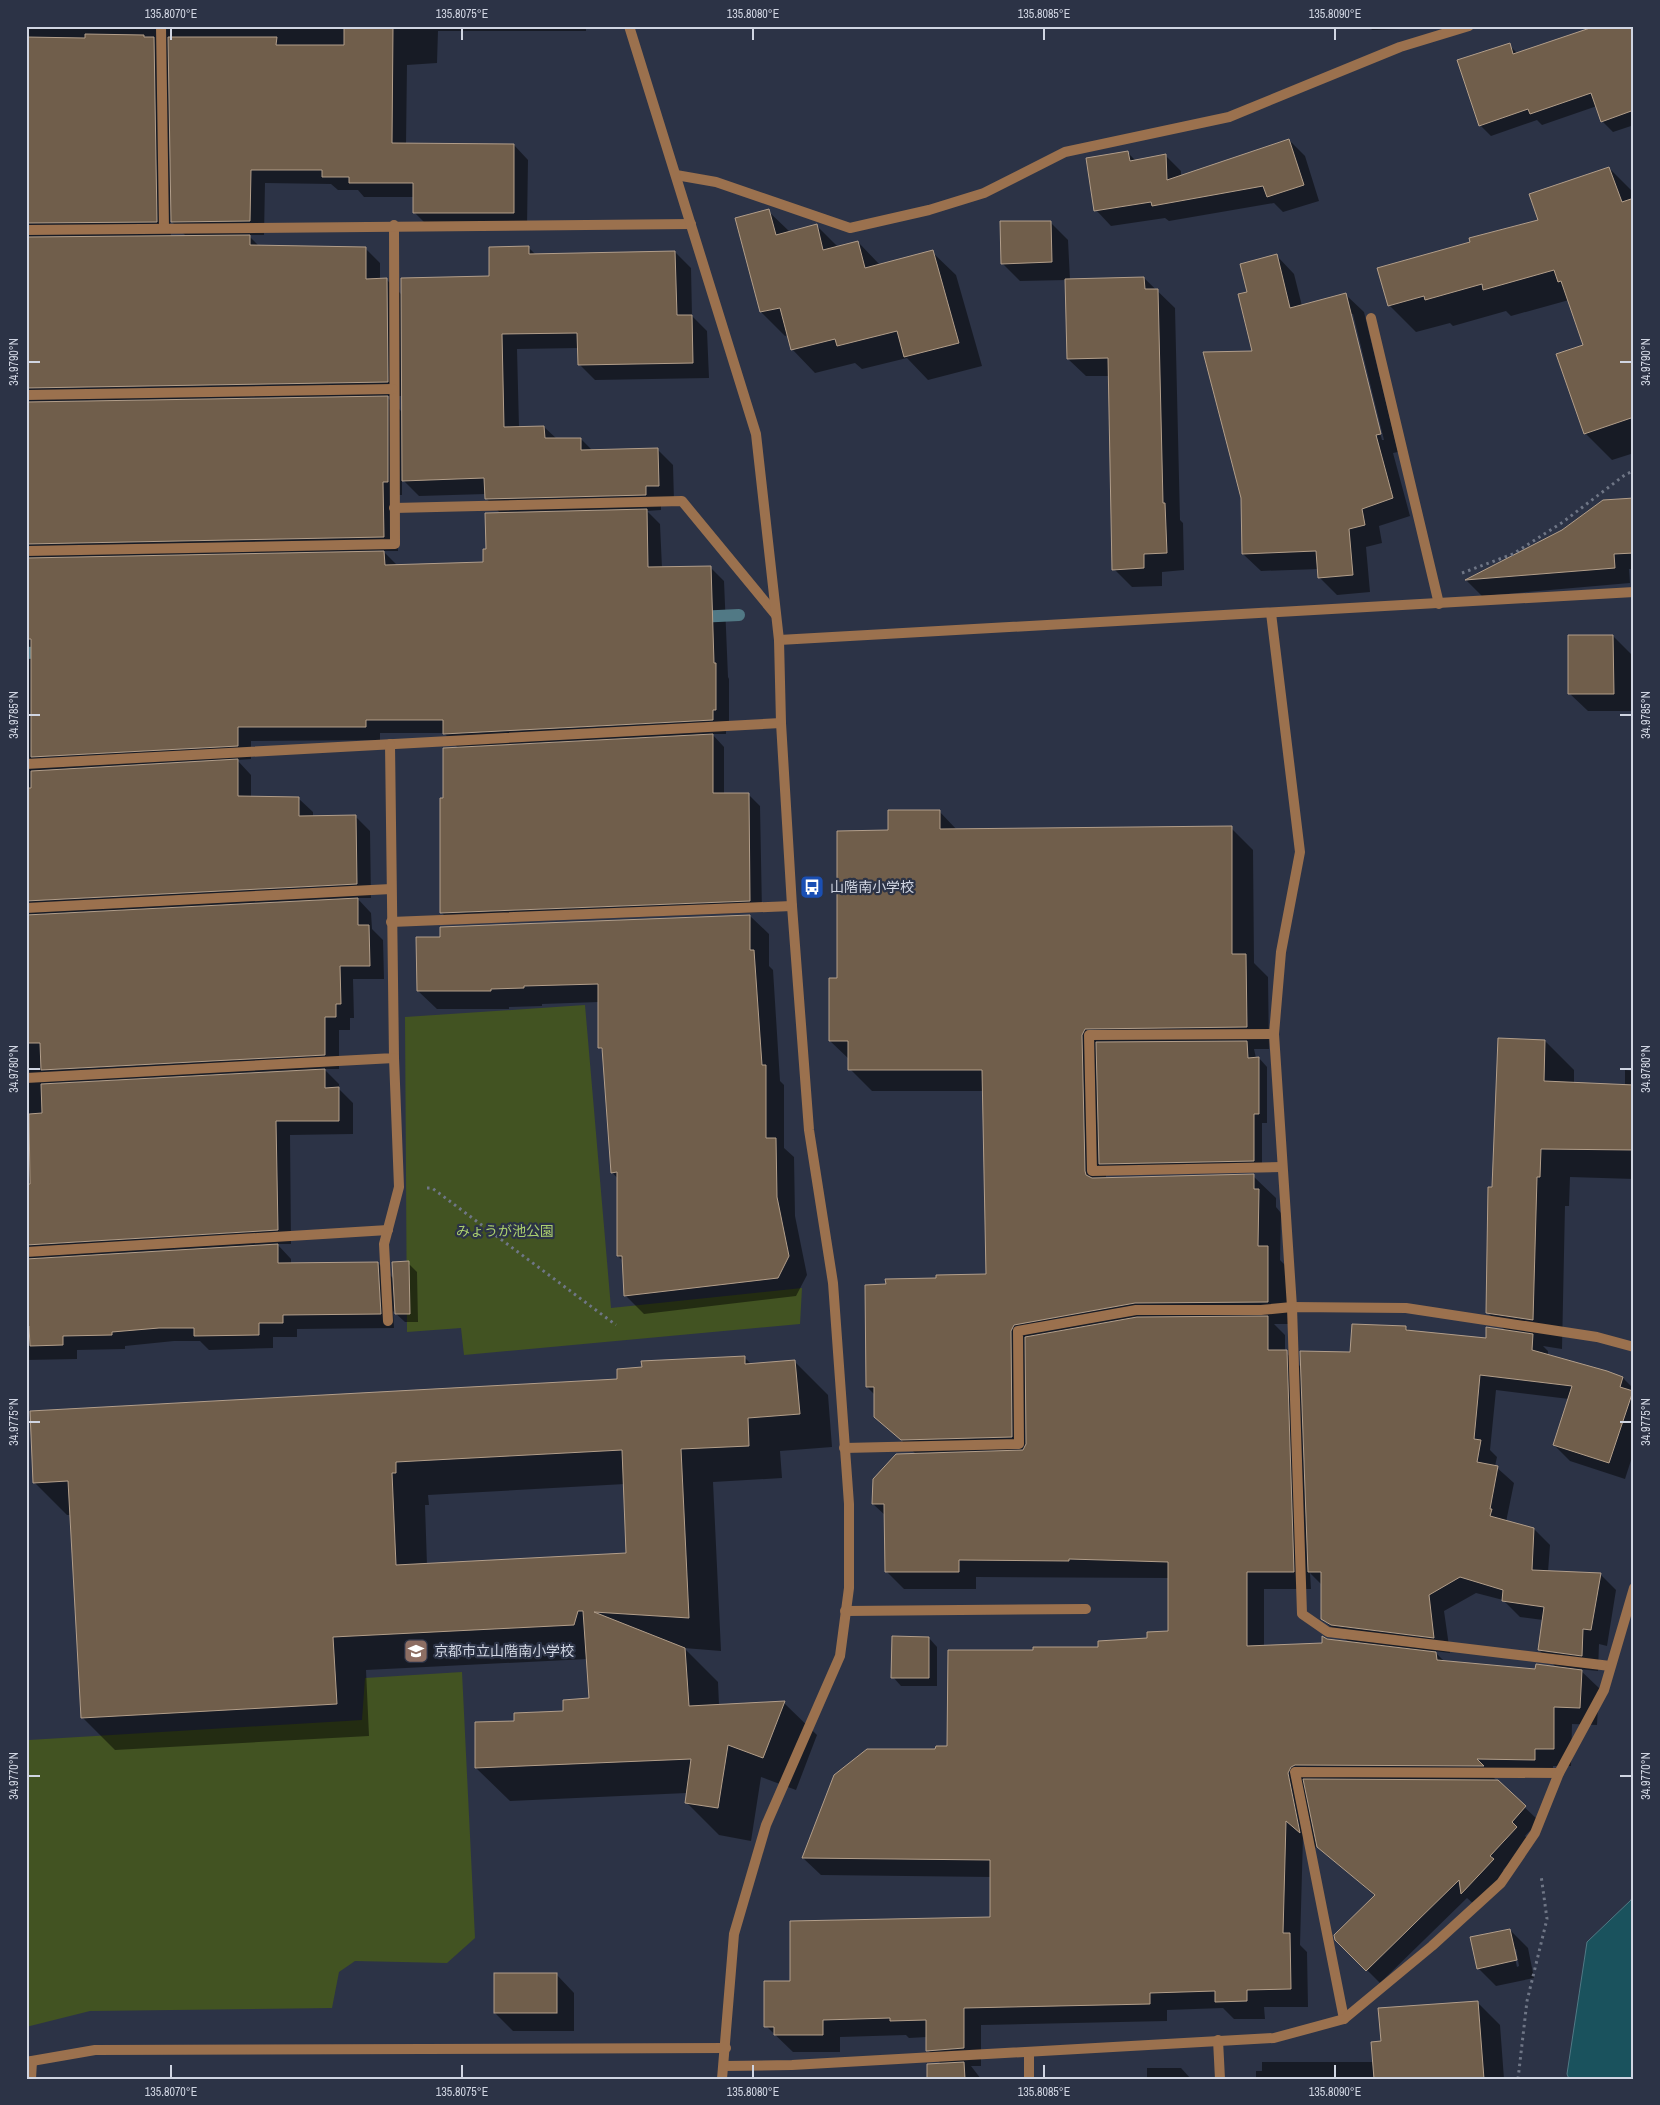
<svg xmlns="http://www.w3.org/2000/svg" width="1660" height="2105" font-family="'Archivo Narrow','Noto Sans JP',sans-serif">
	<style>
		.green { fill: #425322 }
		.water { fill: #1a525d; stroke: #517985 }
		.shadow { fill: #0007; fill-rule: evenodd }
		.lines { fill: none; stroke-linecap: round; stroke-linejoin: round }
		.stream { stroke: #517985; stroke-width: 12 }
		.building { fill: #705e4b; stroke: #b29e8a; fill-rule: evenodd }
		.path { stroke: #6f7686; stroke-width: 3; stroke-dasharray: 2.5 4; stroke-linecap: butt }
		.service { stroke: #9b714e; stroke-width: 10 }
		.minor { stroke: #9b714e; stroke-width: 10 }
		.tertiary { stroke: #9b714e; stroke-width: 10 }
		.ticks { fill: none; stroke: #d0d5e2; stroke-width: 2 }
		.labels { text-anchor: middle; stroke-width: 4.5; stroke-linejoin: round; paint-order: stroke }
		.poi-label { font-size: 14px; fill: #d0d5e2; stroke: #2c3346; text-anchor: start }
		.park-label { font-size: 14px; fill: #aace6e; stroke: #2c3346 }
		.neatline { fill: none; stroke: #d0d5e2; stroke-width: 2 }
		.ticks-label { font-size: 12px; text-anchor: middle; fill: #d0d5e2 }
	</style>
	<rect width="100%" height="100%" fill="#2c3346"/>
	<g class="green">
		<path d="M585 1005 611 1308 802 1288 800 1324 464 1355 461 1328 407 1332 405 1017Z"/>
		<path d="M462 1672 475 1938 447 1963 355 1961 339 1972 332 2008 90 2011 26 2027V1708H28L29 1740 362 1720 365 1678Z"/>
	</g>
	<path class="water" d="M1634 1890V2079H1569L1567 2074 1587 1942 1631 1900Z"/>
	<g class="shadow">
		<path d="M26 26H586V31H438L437 63 407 65 406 145H514L528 160 527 227 428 226 414 212V197H364L358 190H338L331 184 265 183 264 235H248L260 247 366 249 380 263V280H387L402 295 490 277 528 247 536 255 675 252 691 268 692 316 707 331 709 378 595 380 579 364V348L517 349 519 427H544L557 439H581L593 451 657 449 673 465 674 501H661V510L647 511 660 524 662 568 710 567 724 581 728 677 729 679V723H726V734H712L724 747V794H748L760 806 762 912 453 924 442 913 444 799 459 749 444 733H380V740L251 741V759L237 760 251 775V798H298L313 812V817L355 816 370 831 371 898H357L371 913 372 929 383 940 384 979H353L354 1018H350V1030H339V1069H324L339 1084V1089L353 1103V1134L290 1135 291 1244H277L291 1259V1264L378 1263 394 1279 408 1263 417 1272 418 1322H405L393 1311 394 1328 297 1329V1337H273V1348L209 1350 200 1341H174L125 1346V1349L77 1350V1359L26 1360ZM170 220 187 237H171ZM386 396H403V413ZM402 479 419 496 486 494V498L501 514 487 550 484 563 398 566 383 551H398L396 495H402Z"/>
		<path d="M1369 26H1429V28L1372 30Z"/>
		<path d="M1586 26H1634V125L1613 132 1602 121 1597 106 1542 125 1537 120 1491 136 1480 125 1509 45 1518 54 1587 31Z"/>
		<path d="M1289 140 1305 156 1319 201 1283 212 1274 203 1169 221 1165 218 1111 226 1096 210 1128 153 1136 161 1166 156 1181 171V176Z"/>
		<path d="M1609 168 1634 193V453L1612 460 1585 433 1584 346 1569 300 1511 316 1506 311 1453 326 1450 323 1416 332 1389 305 1472 243 1540 221Z"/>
		<path d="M768 211 790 232 816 225 838 247 858 242 880 265 932 252 956 275 982 366 928 380 907 358 862 369 855 363 815 373 792 349 788 335 785 336 761 312Z"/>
		<path d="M1050 222 1068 240 1070 280 1144 278 1175 308 1180 520 1183 523 1184 570 1162 572V586L1132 587 1114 569 1110 376H1086L1068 359 1067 280 1020 281 1002 263Z"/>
		<path d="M1277 256 1294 274 1302 306 1346 295 1364 312 1398 452 1393 453 1410 516 1379 526 1382 543 1366 547 1370 592 1337 595 1320 578 1319 569 1261 571 1243 554 1254 353 1248 293ZM1350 314H1353L1384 440H1382Z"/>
		<path d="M1634 499V569H1629L1630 583 1482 596 1467 581 1563 531Z"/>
		<path d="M1613 636 1631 654 1632 711H1588L1569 693Z"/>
		<path d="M939 811 957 830 1231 828 1253 850 1254 963 1268 977 1269 1049H1254L1256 1058H1259L1267 1067V1123H1262V1169L1106 1170V1179L1253 1176 1276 1198V1207L1281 1213 1280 1260 1289 1269V1324H1274L1285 1335V1352L1302 1368 1351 1353 1405 1327 1410 1331 1487 1340 1506 1331 1488 1313 1493 1188 1545 1041 1574 1070V1084L1625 1086V1070L1634 1071V1179L1570 1177 1569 1206H1565L1562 1349 1543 1346 1548 1351V1355L1623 1378 1634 1389V1451L1625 1479 1570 1461 1554 1445 1569 1399 1496 1390 1490 1450 1497 1457 1495 1466 1514 1483 1506 1522 1534 1529 1550 1545 1548 1572 1600 1574 1616 1590 1607 1646 1599 1644 1598 1671 1579 1669 1599 1688 1597 1725 1572 1724 1571 1766H1553V1777L1492 1776 1539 1821 1525 1836 1530 1841 1503 1870 1507 1874 1476 1906 1467 1898 1380 1983 1336 1939 1375 1896 1316 1844V1848L1303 1836 1300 1945 1307 1952 1308 2007H1264L1265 2019H1234L1223 2008 1167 2010V2021L981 2025V2066H971L981 2079H928L942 2065 928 2050 927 2037 909 2038 906 2035 840 2037V2052H793L766 2026 791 1982 992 1918 991 1877 821 1875 803 1858 937 1750 948 1747 1034 1651 1099 1648 1149 1639 1169 1632V1578L976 1577V1589H904L886 1571V1516L873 1504 916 1454 876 1416 875 1395 867 1387 887 1285 988 1275 984 1091H872L850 1069V1060L830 1041 839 980 890 831ZM1310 1573 1322 1585 1323 1619 1339 1635 1351 1643 1327 1640 1323 1644 1264 1646V1589H1311ZM1476 1593 1503 1600 1520 1617 1543 1620 1539 1650 1557 1668 1536 1670 1445 1662 1434 1651 1450 1653 1444 1611Z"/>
		<path d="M750 916 769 934V966L773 970 780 1081 784 1085V1148L794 1157 795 1216 807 1275 796 1296 644 1314 625 1295 623 1261 618 1256V1179L612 1172 604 1052 599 1047V1002L542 1004V1006L509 1007V1009H437L418 991Z"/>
		<path d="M744 1357 752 1365 795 1362 828 1395 832 1447 780 1451 782 1478 713 1482 721 1651 684 1648 718 1682 719 1705 784 1703 817 1735 796 1790 761 1777 751 1841 719 1835 686 1802 687 1793 510 1801 476 1768V1723L515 1722 564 1712 590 1699 587 1659 366 1670 369 1736 115 1750 82 1717 71 1515H67L34 1482ZM625 1484 628 1554 427 1565 425 1505H429L428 1495Z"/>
		<path d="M929 1638 937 1647V1686H901L893 1677Z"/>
		<path d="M1510 1930 1528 1948 1534 1978 1496 1986 1478 1968ZM1513 1949H1516L1519 1966 1517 1967Z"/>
		<path d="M556 1974 574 1993V2031H513L495 2013Z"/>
		<path d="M1478 2003 1500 2025 1504 2079H1256V2071H1262V2062H1374Z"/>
		<path d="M1147 2068H1181L1191 2079H1147Z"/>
	</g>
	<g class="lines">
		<g class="stream">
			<path d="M697 617 739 615"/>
			<path d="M26 653 48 652"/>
		</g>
	</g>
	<g class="building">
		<path d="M344 26H393L392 143 514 144V213H413V183H349V177H322V170H251L250 221 171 222 168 37H277L276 45H344Z"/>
		<path d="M1596 26H1634V110L1601 122 1591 93 1530 114 1528 109 1479 126 1457 60 1510 43 1513 54Z"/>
		<path d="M85 34 144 35V37H154L157 222 26 223V37L85 38Z"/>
		<path d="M1289 139 1304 185 1267 197 1263 186 1152 206 1151 202 1094 211 1086 158 1128 151 1130 161 1166 154 1167 180Z"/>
		<path d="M1609 167 1622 202 1634 198V417L1584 434 1556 354 1583 345 1561 281 1558 282 1554 270 1483 290 1482 284 1425 300 1424 296 1388 306 1377 268 1470 242 1469 238 1538 220 1529 194Z"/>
		<path d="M769 209 776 235 817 224 823 250 858 241 865 268 933 250 959 343 904 357 897 331 837 346 835 339 791 350 780 308 760 312 735 218Z"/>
		<path d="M1000 221H1051L1052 262 1001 264Z"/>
		<path d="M250 235V245L366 247V279L387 278 388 382 26 388V237Z"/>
		<path d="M529 246V254L675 251 677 315H692L693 363 578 365 577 333 502 334 504 427 544 426 545 438H581V450L658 448 659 486H646V495L485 499 484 478 402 481 401 278 489 276V247Z"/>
		<path d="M1277 254 1290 308 1346 293 1381 434 1376 435 1393 498 1362 509 1365 525 1349 529 1353 575 1318 578 1316 551 1242 554 1241 498 1203 352 1252 351 1238 294 1247 292 1240 264Z"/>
		<path d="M1144 277 1145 289H1158L1163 503H1165L1167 553 1144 554V568L1112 570 1108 358 1067 359 1065 279Z"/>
		<path d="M388 396V482H383L384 537 26 544V402Z"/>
		<path d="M1634 498V553L1614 554 1615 568 1465 580 1562 530 1603 500Z"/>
		<path d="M647 509 648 567 711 566 714 663H716V710H713V720L443 734V720H366V727H238V746L31 757V639H26V558L384 551 385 565 483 562V549H486L485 513Z"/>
		<path d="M1568 635H1613L1614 694H1568Z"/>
		<path d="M713 734V793H749L750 901 440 913V798H443V748Z"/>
		<path d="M238 759V796L299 797V816L356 815 357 884 26 901V788H31V771Z"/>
		<path d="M888 810H940V829L1232 826V954H1246L1247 1027 1085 1029 1082 1035 1085 1171 1086 1175 1092 1178 1254 1174V1189H1259L1258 1246H1268V1302L1135 1303 1014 1325 1011 1331 1012 1437 901 1440 874 1417V1387H866L865 1285 886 1284 885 1279 936 1278V1275L986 1274 982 1070H848V1041H829V978H837V831L888 830Z"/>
		<path d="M358 898V925H369L370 966H340L341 1004H336V1017H325V1055L41 1070 40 1043H26V915Z"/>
		<path d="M750 915V950H754L762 1065H766V1138H776L777 1197 789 1256 778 1278 624 1296 622 1256H617V1172L611 1173 602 1048H598V984L524 986V988L491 989V991H417L416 937H440V927Z"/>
		<path d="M1498 1038 1545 1040 1544 1081 1634 1085V1150L1541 1149 1540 1177H1537L1533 1320 1486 1313 1488 1187H1492Z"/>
		<path d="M1247 1041 1248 1058 1259 1057V1114H1254V1161L1099 1164 1096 1042Z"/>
		<path d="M325 1069V1088L339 1087V1121H276L278 1230 26 1245V1184H30L29 1114 42 1113 41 1084Z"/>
		<path d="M278 1244V1263L378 1262 381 1314 283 1315V1323H259V1335L194 1336V1328H159L112 1332V1335L63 1336V1345L30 1346 29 1326H26V1259Z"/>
		<path d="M409 1261 410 1314H395L392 1262Z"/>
		<path d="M1268 1316V1350H1287L1294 1572H1247V1646L1322 1643V1636L1327 1639 1436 1652 1437 1660 1535 1669 1536 1664 1582 1670 1580 1708 1554 1707V1749H1535V1760L1477 1759 1484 1766 1295 1765 1291 1767 1288 1773 1300 1833 1286 1821 1283 1933H1290L1291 1989 1247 1990V2001L1215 2002V1991L1150 1993V2004L964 2008V2048L926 2051V2020L890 2021V2018L823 2020V2035H774V2027H764V1981H790V1921L990 1917V1860L802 1858 834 1775 867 1749H935L936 1746H947L948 1650H1033V1647H1098V1641L1147 1638V1632L1168 1631V1562L1069 1559V1561L959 1560V1572H885L884 1504H872L873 1479 896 1454 1023 1450 1026 1444 1025 1337 1137 1317Z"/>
		<path d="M1352 1324 1406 1326V1330L1486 1338V1327L1533 1334 1532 1350 1607 1371 1623 1377 1620 1387 1633 1391 1609 1463 1553 1445 1572 1386 1480 1375 1474 1439 1481 1440 1477 1462 1498 1466 1490 1509H1492L1490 1516 1534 1528 1532 1570 1601 1573 1591 1630 1583 1629 1582 1656 1538 1650 1544 1607 1502 1601 1503 1590 1460 1577 1429 1595 1434 1638 1331 1625 1321 1619V1572H1308L1300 1351 1350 1352Z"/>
		<path d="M745 1356V1364L795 1360 800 1414 748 1418 749 1446 681 1449 689 1618 594 1612 685 1648 689 1706 785 1701 763 1758 728 1745 718 1808 685 1803 691 1759 475 1768V1722L514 1721V1713L563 1711V1700L589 1698 583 1611H578L574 1625 333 1637 337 1704 81 1718 68 1481 33 1483 30 1411 617 1379V1369L642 1367 641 1361ZM622 1450 626 1553 396 1565 392 1473H396V1462Z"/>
		<path d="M892 1636 929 1637V1678H891Z"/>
		<path d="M1303 1779 1498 1780 1526 1806 1512 1822 1517 1827 1490 1856 1494 1859 1461 1894 1459 1880 1366 1971 1335 1940 1334 1935 1375 1895 1317 1847Z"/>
		<path d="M1510 1929 1517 1960 1477 1969 1470 1937Z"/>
		<rect x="494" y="1973" width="63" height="40"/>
		<path d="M1478 2001 1484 2079H1374L1371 2042 1381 2041 1378 2008Z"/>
		<path d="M964 2062 965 2079H927V2064Z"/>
	</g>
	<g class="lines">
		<g class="path">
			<path d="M1462 573 1513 554 1563 522 1626 474 1634 471"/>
			<path d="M427 1188H432L616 1325"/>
			<path d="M1518 2079 1527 2001 1547 1919 1541 1875"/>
		</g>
		<g class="service">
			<path d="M1371 318 1439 604"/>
			<path d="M394 508 682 501 776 615"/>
			<path d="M26 551 395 544 394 225"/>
			<path d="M391 922 792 906"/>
			<path d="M1274 1034 1089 1035 1092 1171 1282 1167"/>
			<path d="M844 1448 1019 1444 1018 1331 1136 1310H1261L1292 1307 1406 1308 1597 1337 1634 1347"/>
		</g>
		<g class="minor">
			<path d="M161 26 164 228"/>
			<path d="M676 175 716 182 850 228 929 210 984 193 1065 152 1229 117 1400 47 1469 26"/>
			<path d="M26 230 691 224"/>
			<path d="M26 395 393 389"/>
			<path d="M1271 613 1300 852 1281 952 1274 1034 1292 1307 1302 1614 1328 1632 1610 1666"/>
			<path d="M779 640 1634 592"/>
			<path d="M26 764 781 723"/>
			<path d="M26 908 391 889"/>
			<path d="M26 1078 394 1058 390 744"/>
			<path d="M26 1252 388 1230"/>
			<path d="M388 1321 384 1244 399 1187 394 1058"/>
			<path d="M845 1611 1086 1609"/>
			<path d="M1344 2019 1295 1772 1559 1773"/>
			<path d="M1218 2040 1220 2079"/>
			<path d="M1029 2052V2079"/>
			<path d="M26 2062 95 2050 726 2048"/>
			<path d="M724 2066 792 2065 1274 2038 1344 2019 1432 1946 1501 1883 1535 1833 1559 1773 1604 1690 1634 1588"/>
			<path d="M31 2079 32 2061"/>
		</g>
		<path class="tertiary" d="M629 26 756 434 779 640 781 723 792 906 809 1130 833 1283 849 1504V1588L840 1656 766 1825 734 1934 722 2079"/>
	</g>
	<path class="ticks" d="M171 28V40M462 28V40M753 28V40M1044 28V40M1335 28V40M28 362H40M1620 362H1632M28 715H40M1620 715H1632M28 1069H40M1620 1069H1632M28 1422H40M1620 1422H1632M28 1776H40M1620 1776H1632M171 2065V2078M462 2065V2078M753 2065V2078M1044 2065V2078M1335 2065V2078"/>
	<defs>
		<g id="bus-square" transform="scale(1.25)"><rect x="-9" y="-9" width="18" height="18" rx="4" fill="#1a4fb4" stroke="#2c3346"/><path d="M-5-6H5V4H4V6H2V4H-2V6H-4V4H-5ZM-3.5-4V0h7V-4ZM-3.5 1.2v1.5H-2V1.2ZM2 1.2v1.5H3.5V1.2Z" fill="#fff"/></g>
		<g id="school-square" transform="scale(1.25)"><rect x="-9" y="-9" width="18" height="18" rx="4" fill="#8d6e63" stroke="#2c3346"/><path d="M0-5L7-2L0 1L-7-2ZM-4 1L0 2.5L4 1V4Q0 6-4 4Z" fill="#fff"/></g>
	</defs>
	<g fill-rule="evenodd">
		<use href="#bus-square" x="812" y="887"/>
		<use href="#school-square" x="416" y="1651"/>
	</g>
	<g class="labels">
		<g class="poi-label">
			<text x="830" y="892">山階南小学校</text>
			<text x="434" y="1656">京都市立山階南小学校</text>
		</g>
		<g class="park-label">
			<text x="505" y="1236">みょうが池公園</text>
		</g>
	</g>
	<rect width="1660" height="2105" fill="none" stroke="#2c3346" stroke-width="55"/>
	<rect x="28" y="28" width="1604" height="2050" class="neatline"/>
	<g class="ticks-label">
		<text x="171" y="18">135.8070°E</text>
		<text x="462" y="18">135.8075°E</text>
		<text x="753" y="18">135.8080°E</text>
		<text x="1044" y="18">135.8085°E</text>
		<text x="1335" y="18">135.8090°E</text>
		<text transform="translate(14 362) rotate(-90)" y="4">34.9790°N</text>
		<text transform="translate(1646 362) rotate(-90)" y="4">34.9790°N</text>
		<text transform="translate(14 715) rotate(-90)" y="4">34.9785°N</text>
		<text transform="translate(1646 715) rotate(-90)" y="4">34.9785°N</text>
		<text transform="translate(14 1069) rotate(-90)" y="4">34.9780°N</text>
		<text transform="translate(1646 1069) rotate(-90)" y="4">34.9780°N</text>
		<text transform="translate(14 1422) rotate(-90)" y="4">34.9775°N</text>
		<text transform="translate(1646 1422) rotate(-90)" y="4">34.9775°N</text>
		<text transform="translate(14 1776) rotate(-90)" y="4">34.9770°N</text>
		<text transform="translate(1646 1776) rotate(-90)" y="4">34.9770°N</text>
		<text x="171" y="2096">135.8070°E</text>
		<text x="462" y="2096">135.8075°E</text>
		<text x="753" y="2096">135.8080°E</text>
		<text x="1044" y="2096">135.8085°E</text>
		<text x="1335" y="2096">135.8090°E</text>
	</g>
</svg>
